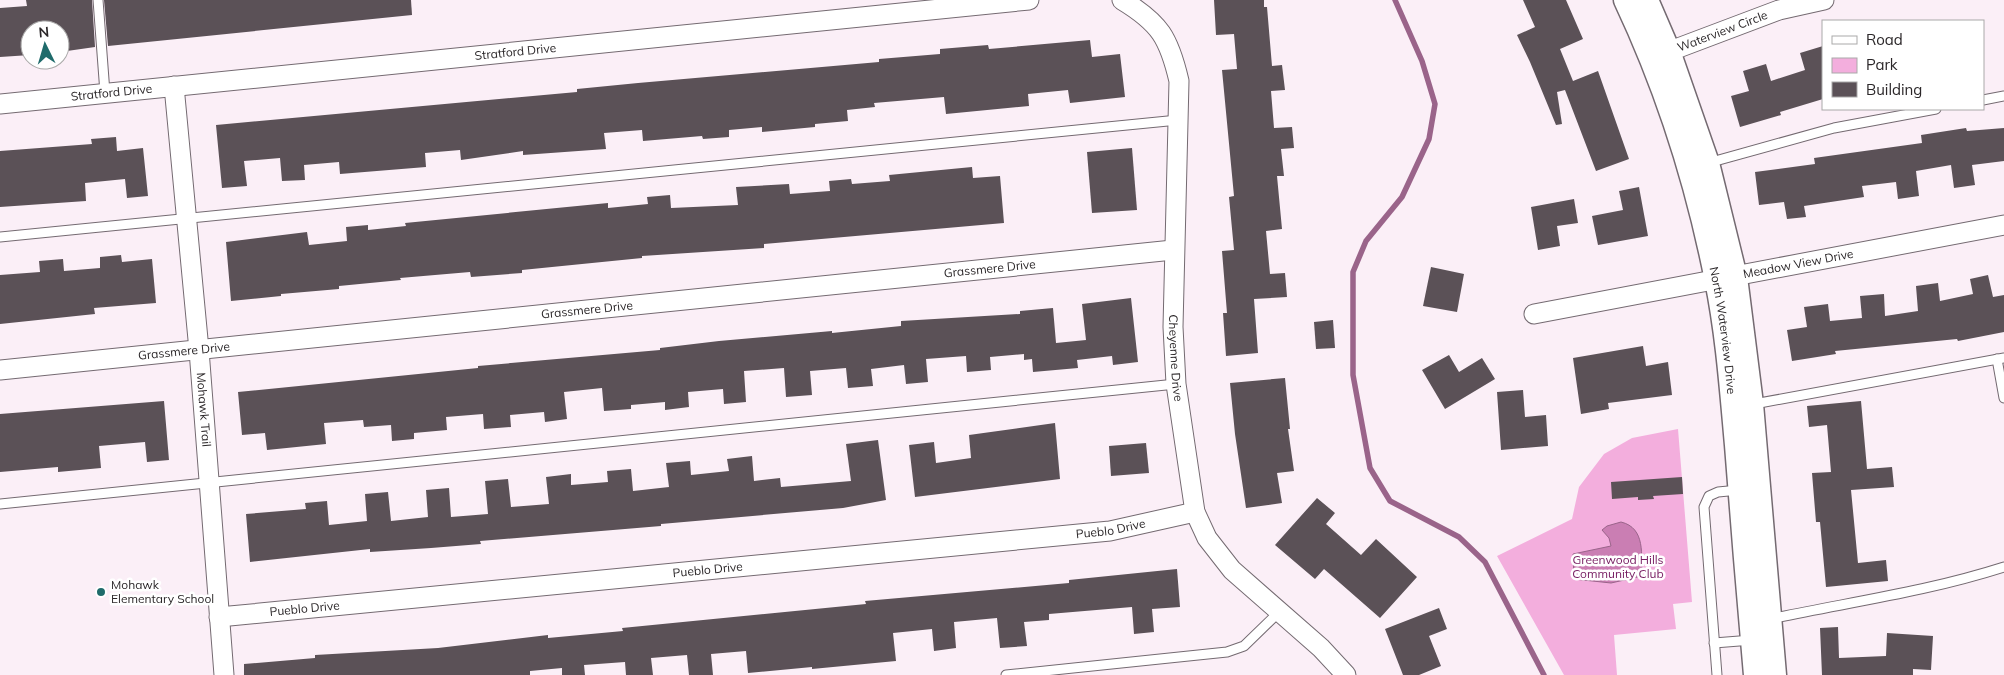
<svg xmlns="http://www.w3.org/2000/svg" width="2004" height="675" font-family="Mulish,sans-serif">
	<style>
		.green { fill: #f3aedd }
		.water { fill: #ca7eb3; stroke: #9a648a }
		.lines { fill: none; stroke-linecap: round; stroke-linejoin: round }
		.stream { stroke: #9a648a; stroke-width: 5.5 }
		.building { fill: #5b5157 }
		.service-casing { stroke: #746a71; stroke-width: 11 }
		.minor-casing { stroke: #746a71; stroke-width: 21 }
		.tertiary-casing { stroke: #746a71; stroke-width: 25 }
		.service { stroke: #fff; stroke-width: 9 }
		.minor { stroke: #fff; stroke-width: 19 }
		.tertiary { stroke: #fff; stroke-width: 22 }
		.poi-dot { fill: #1f6b6b; stroke: #fff; stroke-width: 2 }
		.labels { text-anchor: middle; stroke-width: 5; stroke-linejoin: round; paint-order: stroke }
		.street-label { font-size: 12px; fill: #2b2729; stroke: #fff }
		.park-label { font-size: 12px; fill: #761c61; stroke: #fff }
		.poi-label { font-size: 12px; fill: #2b2729; stroke: #fff; text-anchor: start }
	</style>
	<rect width="100%" height="100%" fill="#fbeff7"/>
	<path class="green" d="M1678 429 1692 602 1673 604 1676 629 1614 635 1617 675H1564L1497 556 1572 519 1579 487 1604 454 1632 438Z"/>
	<path class="water" d="M1621 522C1646 528 1641 555 1642 576L1611 583 1574 579 1573 554 1611 546 1609 538 1602 530 1607 526Z"/>
	<g class="lines">
		<path class="stream" d="M1395 0 1422 61 1435 104 1429 139 1402 197 1366 241 1353 272V375L1370 468 1390 501 1459 537 1485 562 1544 675"/>
	</g>
	<g class="building">
		<path d="M26 0H92L95 47 60 52V30H30V55L0 57V8L27 6Z"/>
		<path d="M104 0H411L412 15 108 46Z"/>
		<path d="M1214 0H1264V7H1267L1272 66 1282 65 1285 90 1271 91 1274 128 1292 127 1294 148 1281 149 1284 176H1277L1282 229 1266 231 1270 274 1285 273 1287 297 1254 299 1258 353 1226 356 1223 313H1227L1222 251 1234 250 1229 197 1234 196 1222 70 1237 69 1234 34 1216 35Z"/>
		<path d="M1523 0H1566L1583 39 1560 49 1573 81 1598 71 1629 159 1596 171 1565 90 1557 92 1562 124 1556 125 1530 62 1517 35 1535 27Z"/>
		<path d="M1090 40 1092 57 1120 54 1125 97 1070 103 1068 90 1028 94 1029 106 946 114 944 97 874 103 875 107 847 110 848 121 815 124V127L762 132V127L729 130V137L703 139 702 136 643 141 642 130 604 133 606 149 523 155V151L461 160 460 150 425 153 426 167 340 174 339 162 304 165 305 180 282 181 280 158 244 161 247 186 222 188 216 125 577 92V89L638 83 879 62V59L940 54V49L988 45 989 49Z"/>
		<path d="M1823 46V99L1780 112 1781 115 1740 127 1731 96 1749 91 1743 71 1766 64 1771 81 1805 70 1800 53Z"/>
		<path d="M1966 128 1967 131 2004 128V161L1972 165 1975 185 1954 188 1951 165 1916 171 1919 196 1898 199 1896 182 1862 186 1864 197 1804 206 1806 217 1787 219 1784 202 1759 205 1755 172 1815 164 1814 158 1922 143 1921 135Z"/>
		<path d="M116 137 117 151 143 148 148 196 127 198 125 179 85 183 86 201 0 207V151L92 144 91 139Z"/>
		<path d="M1132 148 1137 210 1092 213 1087 152Z"/>
		<path d="M972 167 973 178 1000 176 1004 223 764 244V248L642 256V258L522 270V273L471 277 470 272 400 278 401 280 339 286V289L281 294V296L231 301 226 242 307 232 309 245 347 241 346 227 368 225V230L406 226 405 223 608 203V208L648 204 647 197 670 195 671 208 738 205 736 187 789 184 790 194 830 191 829 181 851 179 852 184 890 181 889 175Z"/>
		<path d="M1639 187 1648 236 1598 245 1592 216 1623 210 1619 191Z"/>
		<path d="M1574 199 1578 223 1557 226 1560 246 1538 250 1531 207Z"/>
		<path d="M121 255 122 262 152 259 156 303 94 308 95 314 0 324V275L40 272 39 261 63 259 64 271 100 268V257Z"/>
		<path d="M1431 267 1464 274 1457 312 1423 306Z"/>
		<path d="M1988 275 1993 297 2004 295V332L1958 341 1957 339 1835 351 1836 354 1792 361 1787 330 1807 327 1804 307 1828 304 1830 321 1862 318 1860 296 1884 294 1885 316 1918 311 1916 286 1938 283 1940 301 1973 294 1970 279Z"/>
		<path d="M1131 298 1138 362 1113 365 1112 356 1077 360 1078 368 1033 372 1032 359 1024 360V354L990 357 991 370 967 372 966 356 926 359 928 382 906 384 904 365 871 369 873 386 848 388 846 368 810 371 812 395 786 397 784 368 744 371 746 402 724 404 723 389 688 392 689 407 665 410V402L631 405V409L604 411 602 388 564 392 567 419 545 422 544 412 510 415 511 427 484 429 483 414 446 417 447 430 414 433V439L392 441 391 425 364 427 363 420 324 423 326 444 267 450 265 433 242 435 238 392 478 368V366L660 350V348L719 341 832 331V333L901 326V321L1020 314V311L1053 308 1056 343 1086 340 1082 304Z"/>
		<path d="M1333 320 1335 348 1316 349 1314 322Z"/>
		<path d="M1643 346 1646 366 1668 362 1672 395 1608 403 1609 409 1581 414 1573 358Z"/>
		<path d="M1449 355 1459 372 1482 358 1495 379 1445 409 1422 370Z"/>
		<path d="M1285 378 1290 429H1288L1294 471 1277 473 1282 503 1246 508 1235 434 1230 383Z"/>
		<path d="M1523 390 1525 417 1546 415 1548 446 1501 450 1497 392Z"/>
		<path d="M164 401 169 460 147 462 145 442 99 446 101 468 58 472V467L0 472V414Z"/>
		<path d="M1861 401 1867 469 1892 467 1894 487 1851 490 1858 563 1886 560 1888 581 1826 587 1820 522H1816L1812 473 1831 472 1827 425 1809 427 1807 406Z"/>
		<path d="M1055 423 1060 479 915 497 909 445 934 442 936 463 971 458 969 435Z"/>
		<path d="M878 440 886 500 843 508 661 524V526L480 541 481 544 431 548 370 552V549L250 562 246 514 306 509 305 503 327 501 329 525 367 521 365 494 388 492 391 521 428 517 426 490 449 488 451 517 488 514 485 481 508 479 511 507 549 504 546 477 571 474V485L608 482 607 471 631 469 633 491 669 487 666 463 690 461 691 475 729 471 727 459 752 456 754 481 780 478 781 487 851 481 846 444Z"/>
		<path d="M1146 443 1149 473 1111 476 1109 446Z"/>
		<path d="M1682 477 1683 494 1653 496 1654 499 1638 500V497L1612 499 1611 482Z"/>
		<path d="M1317 498 1335 513 1326 524 1361 555 1376 539 1417 577 1380 618 1324 569 1315 579 1275 545Z"/>
		<path d="M1177 569 1180 607 1152 609 1154 632 1134 634 1132 607 1049 614V620L1024 622 1027 646 1000 648 997 618 954 622 956 648 934 651 932 629 893 633 896 661 812 669V667L748 673 746 651 711 654 713 675H689L687 655 651 658 653 675H626L625 662 584 665 585 675H562V668L530 671V675H244V664L315 658V655L438 648 548 635V638L623 631 622 628 866 604 865 601 1069 583V580Z"/>
		<path d="M1439 608 1447 629 1429 636 1441 666 1419 675H1403L1385 629Z"/>
		<path d="M1838 627 1839 658 1886 656 1887 633 1933 636 1931 670 1913 669V675H1822L1820 628Z"/>
	</g>
	<g class="lines">
		<g class="service-casing">
			<g id="service">
				<path d="M98 0 105 93"/>
				<path d="M1983 100 2004 96"/>
				<path d="M1708 163 1834 128 1936 109"/>
				<path d="M0 237 1178 120"/>
				<path d="M1997 359 2004 398"/>
				<path d="M1754 404 2004 358"/>
				<path d="M0 504 1176 384"/>
				<path d="M1770 619C1850 602 1926 592 2004 567"/>
				<path d="M1714 643 1752 640"/>
				<path d="M1006 675 1227 652 1244 646 1279 612"/>
				<path d="M1717 675 1704 507 1709 496 1718 492 1739 490"/>
			</g>
		</g>
		<g class="minor-casing">
			<g id="minor">
				<path id="s1" d="M1122 0C1160 23 1169 38 1179 81L1173 327 1176 384 1195 512 1207 538 1232 570 1321 648 1346 675"/>
				<path id="s2" d="M1657 56 1779 10 1824 0"/>
				<path id="s3" d="M174 86 199 350 224 675"/>
				<path id="s4" d="M0 104 1029 0"/>
				<path id="s5" d="M1534 314 2004 225"/>
				<path id="s6" d="M0 370 1173 250"/>
				<path id="s7" d="M219 617 1110 531 1195 512"/>
			</g>
		</g>
		<g class="tertiary-casing">
			<g id="tertiary">
				<path id="s8" d="M1625 0C1667 89 1697 184 1716 280 1727 334 1731 390 1736 445 1742 522 1748 598 1755 675"/>
				<path d="M1647 0 1669 51 1708 163 1736 277 1752 404 1775 675"/>
			</g>
		</g>
		<use href="#service" class="service"/>
		<use href="#minor" class="minor"/>
		<use href="#tertiary" class="tertiary"/>
	</g>
	<circle class="poi-dot" cx="101" cy="592" r="5"/>
	<g class="labels">
		<g class="street-label">
			<text dy="4" stroke="none"><textPath href="#s2" startOffset="70">Waterview Circle</textPath></text>
			<text dy="4" stroke="none"><textPath href="#s4" startOffset="518">Stratford Drive</textPath></text>
			<text dy="4" stroke="none"><textPath href="#s4" startOffset="112">Stratford Drive</textPath></text>
			<text dy="4" stroke="none"><textPath href="#s5" startOffset="269">Meadow View Drive</textPath></text>
			<text dy="4" stroke="none"><textPath href="#s6" startOffset="995">Grassmere Drive</textPath></text>
			<text dy="4" stroke="none"><textPath href="#s6" startOffset="590">Grassmere Drive</textPath></text>
			<text dy="4" stroke="none"><textPath href="#s8" startOffset="346">North Waterview Drive</textPath></text>
			<text dy="4" stroke="none"><textPath href="#s6" startOffset="185">Grassmere Drive</textPath></text>
			<text dy="4" stroke="none"><textPath href="#s1" startOffset="380">Cheyenne Drive</textPath></text>
			<text dy="4" stroke="none"><textPath href="#s3" startOffset="325">Mohawk Trail</textPath></text>
			<text dy="4" stroke="none"><textPath href="#s7" startOffset="896">Pueblo Drive</textPath></text>
			<text dy="4" stroke="none"><textPath href="#s7" startOffset="491">Pueblo Drive</textPath></text>
			<text dy="4" stroke="none"><textPath href="#s7" startOffset="86">Pueblo Drive</textPath></text>
		</g>
		<g class="park-label">
			<text x="1618" y="564">Greenwood Hills<tspan x="1618" dy="14">Community Club</tspan></text>
		</g>
		<g class="poi-label">
			<text x="111" y="589">Mohawk<tspan x="111" dy="14">Elementary School</tspan></text>
		</g>
	</g>
	<rect x="1822" y="20" width="162" height="90" fill="#ffffff" stroke="#aaa9a9"/>
	<rect x="1832" y="36" width="25" height="8" fill="#ffffff" stroke="#aaa9a9"/>
	<text x="1866" y="45" font-size="15" fill="#2b2729">Road</text>
	<rect x="1832" y="58" width="25" height="15" fill="#f3aedd" stroke="#aaa9a9"/>
	<text x="1866" y="70" font-size="15" fill="#2b2729">Park</text>
	<rect x="1832" y="82" width="25" height="15" fill="#5b5157" stroke="#aaa9a9"/>
	<text x="1866" y="95" font-size="15" fill="#2b2729">Building</text>
	<g transform="translate(45 45) rotate(355)"><circle r="24" fill="#ffffff" stroke="#aaa9a9"/>
	<path d="M0-4L9 19L0 12L-9 19Z" fill="#1f6b6b"/>
	<text y="-8" font-size="14" font-weight="bold" text-anchor="middle" fill="#2b2729">N</text>
	</g>
</svg>
